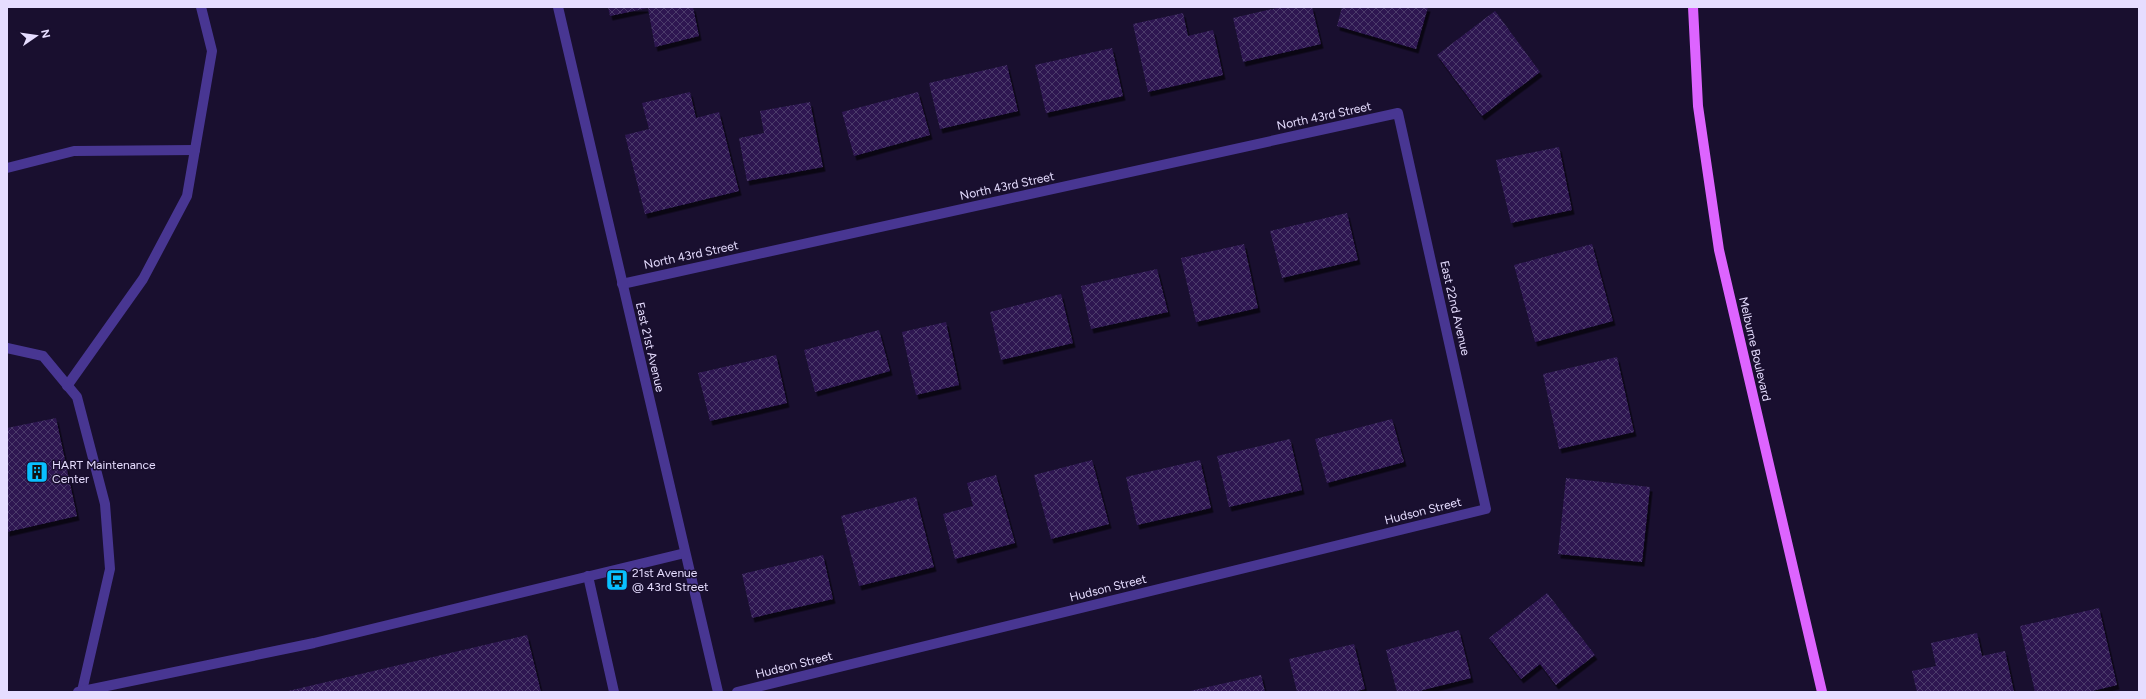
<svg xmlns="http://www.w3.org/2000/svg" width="2146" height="699" font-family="Figtree,sans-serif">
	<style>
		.building { fill: url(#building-cross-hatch); filter: url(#shadow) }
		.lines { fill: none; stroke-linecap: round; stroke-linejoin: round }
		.service { stroke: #483692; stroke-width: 10 }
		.minor { stroke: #483692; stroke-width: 10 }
		.tertiary { stroke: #483692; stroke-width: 10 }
		.primary { stroke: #dd64ff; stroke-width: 10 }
		.labels { text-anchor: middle; stroke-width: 3; stroke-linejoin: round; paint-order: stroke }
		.street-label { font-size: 12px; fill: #e6ddff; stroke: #190f2f }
		.poi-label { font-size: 12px; fill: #e6ddff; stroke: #190f2f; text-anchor: start }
	</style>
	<defs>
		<pattern id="building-cross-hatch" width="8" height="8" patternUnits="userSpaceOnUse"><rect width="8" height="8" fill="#2d1951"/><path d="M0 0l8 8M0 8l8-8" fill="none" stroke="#4b3a6b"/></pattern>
		<filter id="shadow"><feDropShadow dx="2.5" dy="4.5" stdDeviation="0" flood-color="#0009"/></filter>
	</defs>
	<rect width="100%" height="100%" fill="#190f2f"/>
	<g class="building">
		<path d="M608 7H693L699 36 655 47 648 8 610 16Z"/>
		<path d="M1281 7H1312L1321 44 1243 62 1233 18Z"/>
		<path d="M1342 7H1428L1416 49 1337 26Z"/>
		<path d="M1495 11 1540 72 1482 116 1437 55Z"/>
		<path d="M1183 13 1188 36 1213 30 1223 75 1148 92 1133 24Z"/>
		<path d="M1112 48 1123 96 1046 113 1035 65Z"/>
		<path d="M1007 65 1018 111 940 129 929 83Z"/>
		<path d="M690 92 696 118 719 112 739 191 645 214 625 135 649 129 642 103Z"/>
		<path d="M918 92 930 135 854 156 842 112Z"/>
		<path d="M810 102 823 167 747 181 739 138 764 133 760 111Z"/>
		<path d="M1559 147 1572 210 1511 223 1496 160Z"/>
		<path d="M1347 213 1358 260 1282 278 1270 231Z"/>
		<path d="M1244 244 1258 308 1196 322 1181 258Z"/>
		<path d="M1592 244 1613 321 1535 342 1514 265Z"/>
		<path d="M1157 269 1168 312 1091 329 1081 286Z"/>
		<path d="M1061 294 1073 343 1001 360 990 312Z"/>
		<path d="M946 322 959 385 916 395 902 332Z"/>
		<path d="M879 330 890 371 815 392 804 350Z"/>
		<path d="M776 355 787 403 710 421 698 373Z"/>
		<path d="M1617 357 1634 432 1559 449 1543 374Z"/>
		<path d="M56 418 77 516 7 532V428Z"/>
		<path d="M1392 419 1404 462 1327 483 1315 439Z"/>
		<path d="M1290 439 1302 490 1229 507 1217 456Z"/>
		<path d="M1092 460 1109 524 1051 539 1034 475Z"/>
		<path d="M1200 460 1211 508 1137 525 1126 477Z"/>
		<path d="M996 475 1015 543 955 559 943 514 973 506 967 483Z"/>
		<path d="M1566 478 1650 487 1642 562 1558 554Z"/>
		<path d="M916 497 934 567 859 586 841 516Z"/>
		<path d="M823 555 833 599 752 618 742 574Z"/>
		<path d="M1547 593 1595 655 1556 685 1540 664 1521 679 1489 638Z"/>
		<path d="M2099 608 2117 685 2088 692H2035L2020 626Z"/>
		<path d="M1459 630 1471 678 1415 692H1397L1386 650Z"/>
		<path d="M1977 633 1982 656 2005 651 2014 692H1917L1912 671 1936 666 1931 643Z"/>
		<path d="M527 635 541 692H288V691Z"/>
		<path d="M1354 644 1365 689 1353 692H1297L1289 659Z"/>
		<path d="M1261 675 1265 692H1190V691Z"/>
	</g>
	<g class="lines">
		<g class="service">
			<path d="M7 168 74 151 195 150"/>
			<path d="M7 348 43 356 77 397 105 504 110 569 82 691"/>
			<path d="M67 386 143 279 187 196 212 51 201 7"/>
			<path d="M588 576 614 692"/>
			<path d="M78 692 314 643 685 553"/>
		</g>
		<path class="minor" d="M622 284 1398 113 1486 509 737 692"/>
		<path class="tertiary" d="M558 7 718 692"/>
		<path class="primary" d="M1693 7 1698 106 1719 250 1822 692"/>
	</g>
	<defs>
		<g id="building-square" transform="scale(1.15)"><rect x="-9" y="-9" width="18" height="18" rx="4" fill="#09c0ff" stroke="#190f2f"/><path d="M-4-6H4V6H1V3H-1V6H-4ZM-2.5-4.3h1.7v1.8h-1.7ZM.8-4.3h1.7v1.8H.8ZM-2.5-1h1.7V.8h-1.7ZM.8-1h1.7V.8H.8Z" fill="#111"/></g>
		<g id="bus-square" transform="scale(1.15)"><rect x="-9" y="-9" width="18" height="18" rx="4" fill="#09c0ff" stroke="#190f2f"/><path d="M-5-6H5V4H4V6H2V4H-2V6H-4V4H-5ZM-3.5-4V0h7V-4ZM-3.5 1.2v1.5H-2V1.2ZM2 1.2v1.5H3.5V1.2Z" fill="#111"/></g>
	</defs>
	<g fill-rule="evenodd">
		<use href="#building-square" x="37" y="472"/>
		<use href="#bus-square" x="617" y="580"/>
	</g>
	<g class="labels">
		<g class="street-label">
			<text transform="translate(1324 116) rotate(-12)" y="4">North 43rd Street</text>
			<text transform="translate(1007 186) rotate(-12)" y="4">North 43rd Street</text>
			<text transform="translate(691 255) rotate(-12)" y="4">North 43rd Street</text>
			<text transform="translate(1455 308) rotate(77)" y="4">East 22nd Avenue</text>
			<text transform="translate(650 347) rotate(77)" y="4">East 21st Avenue</text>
			<text transform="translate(1755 349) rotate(77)" y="4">Melburne Boulevard</text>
			<text transform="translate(1423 511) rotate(-14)" y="4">Hudson Street</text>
			<text transform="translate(1108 588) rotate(-14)" y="4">Hudson Street</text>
			<text transform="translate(794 665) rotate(-14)" y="4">Hudson Street</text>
		</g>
		<g class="poi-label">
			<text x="52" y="469">HART Maintenance<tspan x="52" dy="14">Center</tspan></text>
			<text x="632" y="577">21st Avenue<tspan x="632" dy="14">@ 43rd Street</tspan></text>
		</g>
	</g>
	<rect width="2146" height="699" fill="none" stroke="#e6ddff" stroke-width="16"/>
	<g transform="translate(36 36) rotate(77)" stroke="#190f2f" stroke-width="3" paint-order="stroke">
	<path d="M0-3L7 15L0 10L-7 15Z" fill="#e6ddff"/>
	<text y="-6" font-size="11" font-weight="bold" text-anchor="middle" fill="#e6ddff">N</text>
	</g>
</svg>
